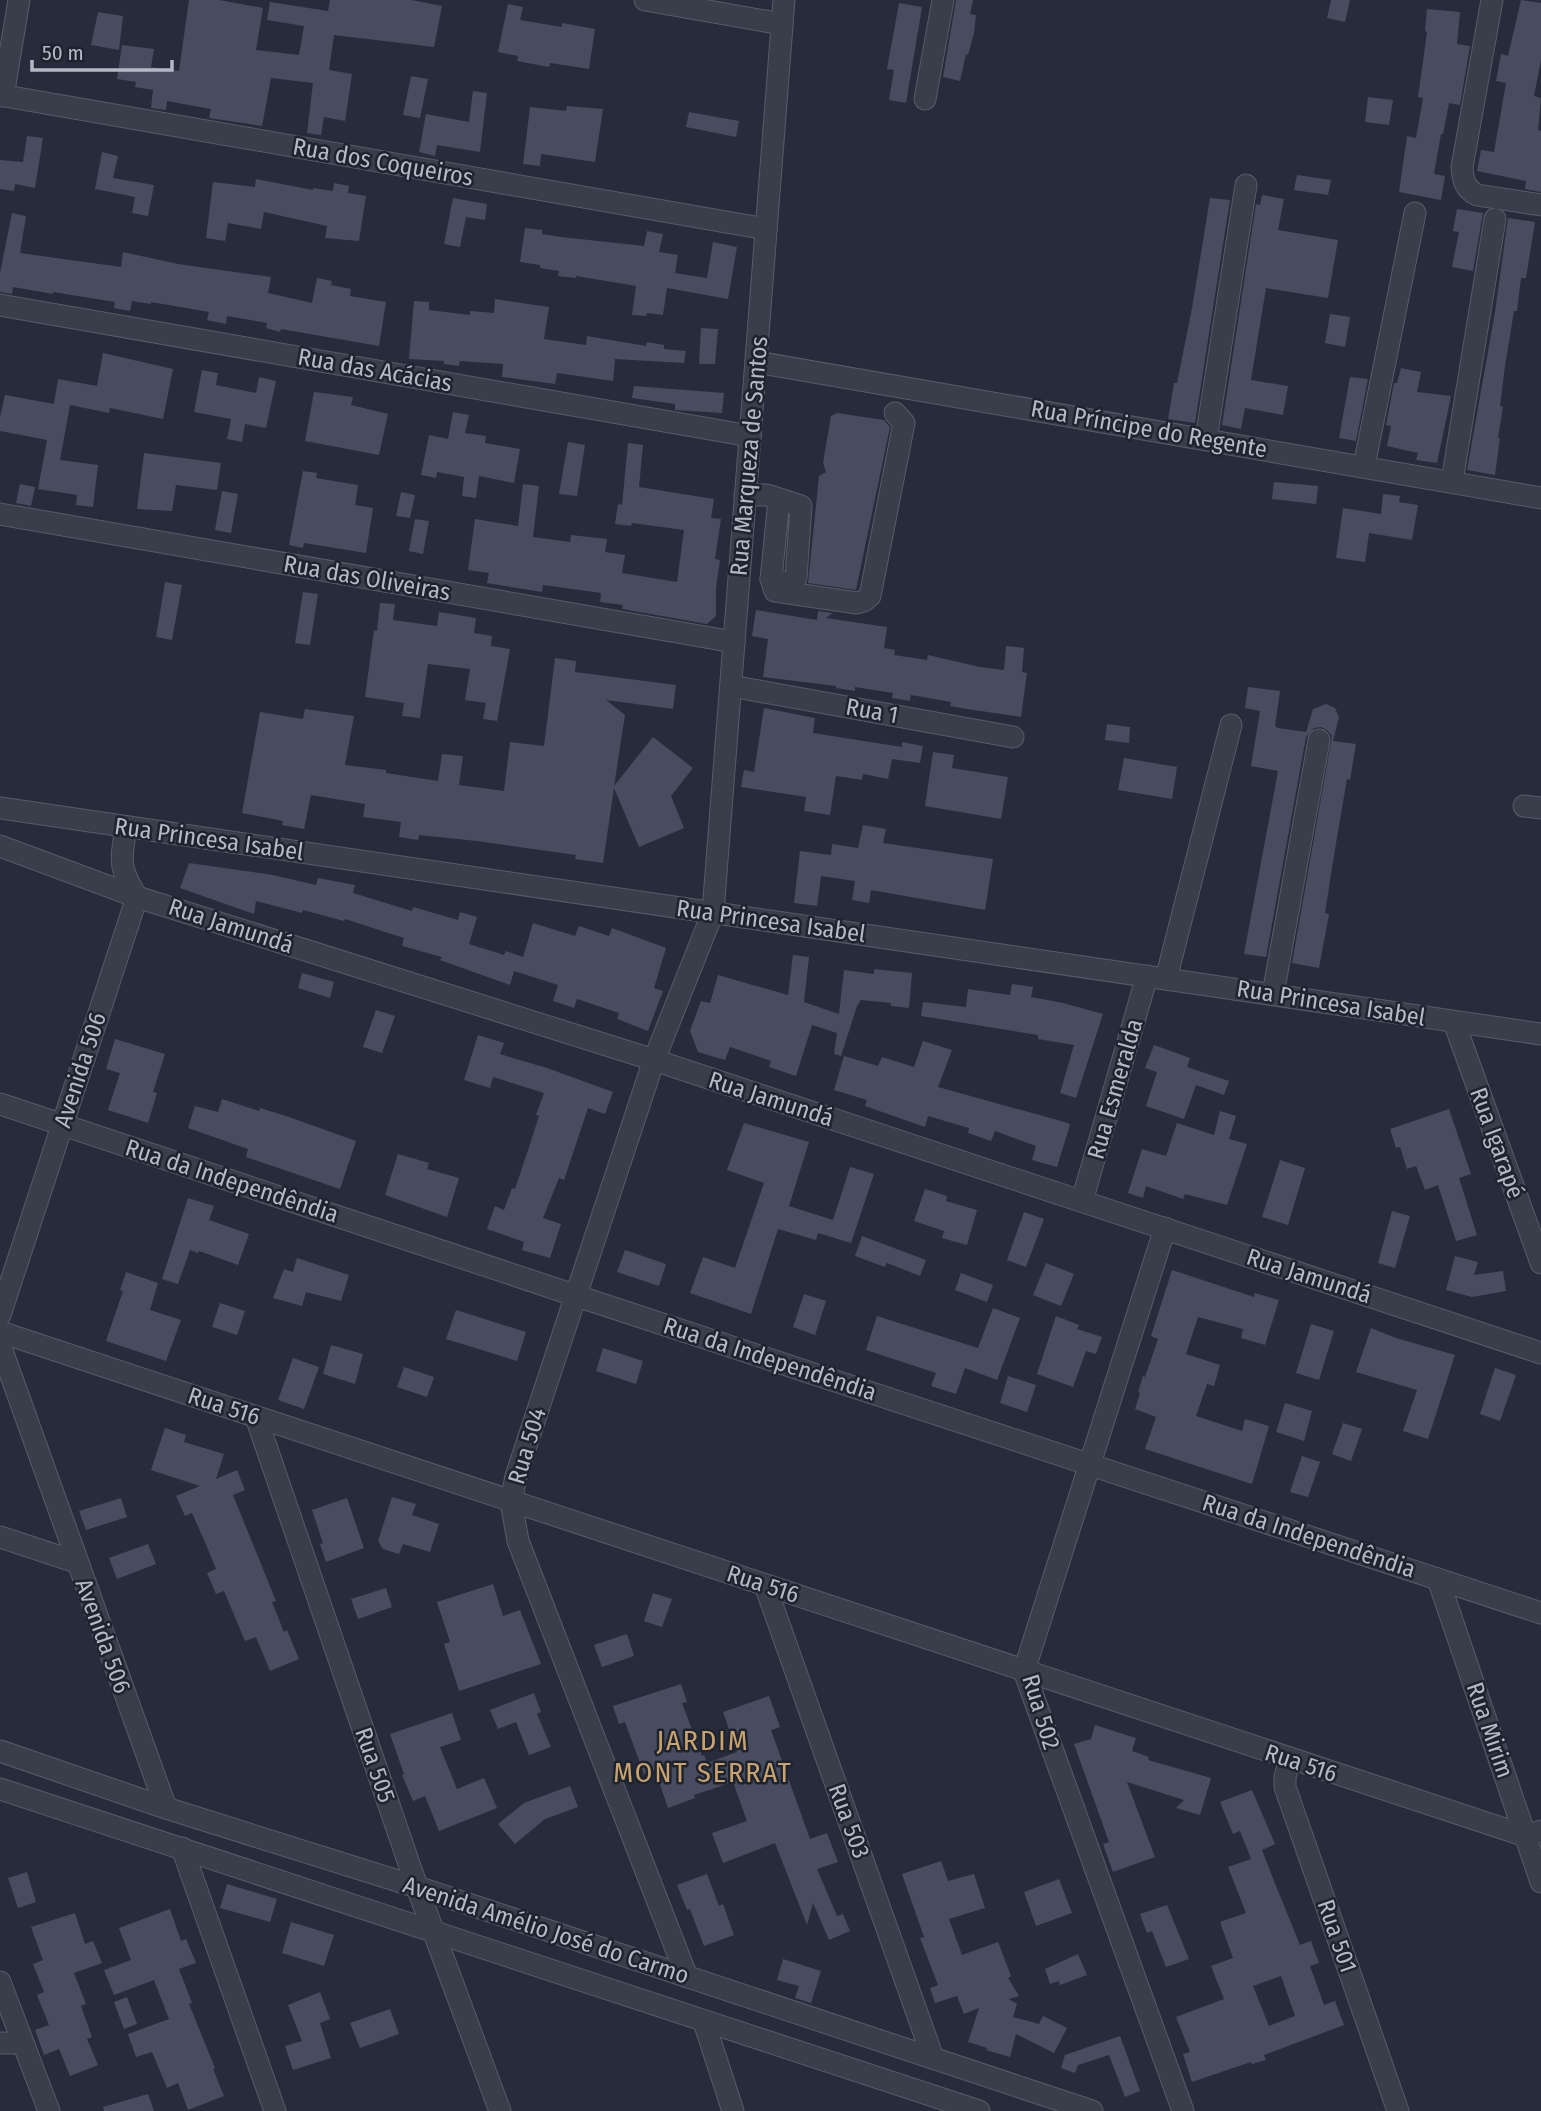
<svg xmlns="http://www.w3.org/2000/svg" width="1541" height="2111" font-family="'Fira Sans Condensed',sans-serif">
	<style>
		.building { fill: #474d5e; fill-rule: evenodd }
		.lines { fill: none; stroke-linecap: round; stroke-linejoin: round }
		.minor-casing { stroke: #575c69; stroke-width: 23 }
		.minor { stroke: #393e4b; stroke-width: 21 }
		.labels { text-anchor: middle; stroke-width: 5; stroke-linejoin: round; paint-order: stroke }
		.street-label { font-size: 24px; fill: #b5b9c6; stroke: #1e2330 }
		.quarter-label { font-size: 28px; letter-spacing: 2px; fill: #caa36c; stroke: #1e2330 }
	</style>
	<rect width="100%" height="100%" fill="#262c3b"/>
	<g class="building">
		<path d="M189 0H219L263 8 256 50 299 55 304 26 267 20 270 2 328 11 330 0H411L442 6 434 47 334 35 329 70 352 74 345 121 324 117 321 135 307 133 313 83 271 78 262 126 209 118 211 109 167 101 166 110 151 108 153 90 135 87 136 82 117 79 122 45 154 49 151 67 179 71Z"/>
		<path d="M956 0H973L970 14 976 15 974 33 968 55 966 54 960 81 943 77Z"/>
		<path d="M1331 0H1350L1345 22 1327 18Z"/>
		<path d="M1521 0 1541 3V60L1534 96 1541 98 1538 130 1541 131V192L1525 189 1526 181 1477 171 1481 150 1494 152 1506 83 1496 81 1501 54 1508 56Z"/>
		<path d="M899 3 922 7 906 103 889 100 894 70 887 69Z"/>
		<path d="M508 4 523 7 520 20 562 27V23L595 29 589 69 550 63 549 67 517 61 518 56 498 52Z"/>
		<path d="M1427 9 1460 12 1457 44 1470 46 1460 105 1449 103 1443 134H1441L1434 174 1445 176 1441 200 1399 192 1407 136 1416 138 1423 98 1418 97 1427 32 1425 31Z"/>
		<path d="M98 12 123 16 119 50 91 45Z"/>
		<path d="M411 76 428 79 420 118 403 115Z"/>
		<path d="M473 91 487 93 480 152 437 145 435 156 419 152 426 114 469 122Z"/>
		<path d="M1368 97 1393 100 1389 125 1365 122Z"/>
		<path d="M567 106 603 109 595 162 541 154 540 166 523 164 530 107 566 111Z"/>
		<path d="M689 112 739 121 736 137 686 127Z"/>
		<path d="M27 136 43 138 35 188 15 184 14 191 0 189V160L23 162Z"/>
		<path d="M102 152 118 156 113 178 154 185 148 216 132 213 135 197 95 189Z"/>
		<path d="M1297 175 1331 180 1328 195 1294 190Z"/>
		<path d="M256 179 313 190V188L333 191 334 183 349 186 348 193 366 196 359 241 325 238 327 226 264 212 261 229 228 223 225 241 206 238 213 182 255 187Z"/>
		<path d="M1262 195 1284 199 1278 230 1338 240 1328 298 1266 288 1251 380 1288 386 1283 415 1245 408 1241 429 1222 425 1256 204 1260 205Z"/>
		<path d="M453 198 487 204 485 220 466 217 460 247 444 244Z"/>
		<path d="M1210 198 1230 200 1195 423 1168 419 1174 383H1177L1192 308Z"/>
		<path d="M1457 209 1483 213 1473 271 1452 267 1459 232 1453 231Z"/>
		<path d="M12 213 26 216 20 253 121 267 123 252 178 264 271 277 268 293 312 303 317 278 332 281 331 285 351 289 350 296 386 302 379 346 281 329 280 332 266 328 267 323 227 316 226 324 207 320 209 312 151 302V304L132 301 130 311 114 308 115 302 53 292V294L13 287 12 294 0 292V273Z"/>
		<path d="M1508 218 1535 222 1526 278H1521L1517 311H1514L1505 366 1500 406 1503 407 1498 438H1500L1495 475 1467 470 1495 312Z"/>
		<path d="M525 228 542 230V234L561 237 644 246 647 231 663 234 659 252 678 255 675 273 707 278 713 242 737 247 728 299 667 288 663 315 647 313 646 316 632 315 636 286 576 276V278L558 276 559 271 540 268V265L520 262Z"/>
		<path d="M495 299 549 307 544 339 586 345 587 336 646 346 647 342 664 345V349L686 351 684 363 615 359 613 381 557 373 555 384 502 377 503 364 460 361 459 366 444 364V361L409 359 414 301 429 302V310L470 315V311L494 313Z"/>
		<path d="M1330 314 1350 317 1345 347 1325 343Z"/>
		<path d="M701 328 718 329 715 364H699Z"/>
		<path d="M103 353 173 369 163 419 110 408 109 413 70 405 60 460 98 465 93 507 76 505 77 495 38 489 47 440 0 431V417L5 395 54 404 58 379 97 386Z"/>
		<path d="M1401 368 1421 372 1417 392 1451 396 1437 463 1416 460 1418 453 1387 446 1391 426 1386 425 1394 383H1397Z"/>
		<path d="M202 370 218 373 216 385 256 393 259 377 276 381 266 428 245 424 242 442 227 439 231 419 194 412Z"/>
		<path d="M1350 377 1368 379 1356 441 1339 438Z"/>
		<path d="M634 386 724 393 722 413 675 410V404L632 398Z"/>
		<path d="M314 392 353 397 351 405 388 414 379 455 305 441Z"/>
		<path d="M453 412 469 415 465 433 486 436 485 443 520 449 514 483 479 476 476 498 462 496 464 477 437 472 436 478 421 475 429 435 448 439Z"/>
		<path d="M837 413 884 420 890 427 856 590 808 583 819 476 826 472 823 463 831 416Z"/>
		<path d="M568 442 585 445 577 496 559 494Z"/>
		<path d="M628 443 643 445 639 487 714 499 711 518 721 519 715 559 720 560 716 588V616L707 624 622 609 623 605 600 602 601 593 543 585 542 592 487 583 489 573 468 570 475 519 518 526 523 484 539 486 533 537 570 542 571 535 607 539 605 552 625 555 622 573 677 582 684 530 632 523 631 526 615 524 618 504 622 505Z"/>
		<path d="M144 453 221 463 217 490 176 485 172 511 137 509Z"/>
		<path d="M303 471 317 473 316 478 358 485 355 505 373 508 366 553 304 543 303 548 289 545Z"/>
		<path d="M1274 482 1318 486 1316 504 1272 499Z"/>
		<path d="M20 484 35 487 31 506 16 503Z"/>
		<path d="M222 491 238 494 231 533 215 530Z"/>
		<path d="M401 492 415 495 410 518 396 516Z"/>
		<path d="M1383 494 1400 496 1399 502 1418 505 1412 540 1369 533 1365 562 1336 558 1343 508 1381 514Z"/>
		<path d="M415 519 429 521 423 554 409 551Z"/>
		<path d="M165 582 182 585 172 640 156 637Z"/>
		<path d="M303 592 318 594 310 645 295 643Z"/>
		<path d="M380 603 395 604 393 620 437 626 439 612 476 618 474 633 492 636 491 646 510 649 497 721 483 719 486 703 465 700 470 669 428 664 420 718 402 716 404 703 365 697 374 630 377 631Z"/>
		<path d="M756 610 817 620 818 611 833 613 826 618 887 627 884 648 895 650 894 655 927 660 928 655 980 667 1004 670 1006 646 1024 648 1022 672 1027 673 1021 717 967 709 950 706 951 702 911 695 910 701 892 698 893 693 855 687V691L836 688V686L763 677 768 639 752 636Z"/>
		<path d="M555 658 576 661 575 672 676 685 673 709 606 700 625 715 614 786 653 737 693 768 671 796 684 828 639 847 614 788 603 863 575 859 576 855 477 841 419 835 418 840 399 837 401 822 363 817 365 804 311 795 304 829 282 825 283 821 242 813 260 712 303 719 305 709 354 716 345 765 386 770V773L438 781 442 754 463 756 459 785 504 791 510 742 544 746Z"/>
		<path d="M1248 687 1280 691 1275 726 1278 728 1306 732 1313 709 1326 704 1335 708 1339 717 1333 741 1356 744 1350 780 1347 779 1335 849 1325 913 1329 914 1319 968 1292 963 1332 736 1327 730 1321 727 1314 728 1306 737 1266 957 1244 954 1278 771 1251 766 1260 711 1245 708Z"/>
		<path d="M764 708 815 718 813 733 902 747V742L923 746 920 763 892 759 888 779 863 774 862 780 836 776 830 815 804 811 806 797 741 787 744 770 754 772Z"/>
		<path d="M1107 724 1130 727 1129 743 1105 740Z"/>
		<path d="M933 752 954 755 952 768 1008 777 1001 819 925 806Z"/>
		<path d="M1124 758 1177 767 1172 799 1118 790Z"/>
		<path d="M863 825 886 829 883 843 993 859 985 910 871 890 869 903 852 900 855 881 821 876 817 906 794 903 800 851 831 855 832 844 858 848Z"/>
		<path d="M189 863 273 875 316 885 318 878 355 885 353 893 412 911 413 907 458 920 460 912 477 917 469 944 504 955 506 951 523 957 533 923 575 936 579 926 609 936 612 928 666 948 654 988 663 991 648 1031 617 1019 619 1013 577 999 574 1008 553 1001 558 985 514 971 510 985 440 960 442 957 402 946 404 938 345 919 344 921 303 910 302 913 256 901 254 914 180 888Z"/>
		<path d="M793 955 809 957 804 1002 839 1014 844 970 874 974V969L912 973 909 1008 891 1006V1003L861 1000 857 1006 841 1056 834 1054 837 1033 812 1025 796 1076 769 1067 771 1061 730 1047 725 1060 698 1052 690 1031 701 1001 710 1003 718 975 788 995Z"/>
		<path d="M302 973 334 982 330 998 298 988Z"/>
		<path d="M1012 984 1033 987 1031 997 1063 1003 1103 1014 1076 1098 1060 1093 1074 1045 1038 1039V1035L921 1016 923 1002 966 1007 968 989 1010 995Z"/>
		<path d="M376 1010 395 1016 382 1053 363 1047Z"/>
		<path d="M478 1035 504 1043 500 1054 547 1068 613 1092 605 1114 588 1108 564 1180 559 1178 543 1218 561 1224 550 1258 522 1250 524 1242 487 1229 495 1206 504 1210 512 1188 515 1189 530 1144 539 1116 536 1115 544 1093 493 1077 490 1088 464 1080Z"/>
		<path d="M115 1039 165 1054 153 1092 157 1093 148 1123 108 1110 120 1073 106 1069Z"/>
		<path d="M923 1041 952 1050 938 1087 1068 1123 1070 1125 1057 1167 1032 1160 1036 1146 995 1131 991 1141 968 1133 969 1128 928 1116 925 1127 865 1106 867 1100 834 1090 844 1056 878 1066 882 1057 914 1067Z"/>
		<path d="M1154 1045 1190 1058 1187 1067 1229 1081 1224 1095 1196 1085 1184 1119 1146 1106 1157 1072 1145 1068Z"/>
		<path d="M222 1099 259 1111 260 1108 289 1117 356 1141 340 1189 246 1157 248 1149 188 1128 195 1106 218 1112Z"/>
		<path d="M1449 1109 1471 1174 1459 1178 1477 1235 1456 1241 1438 1185 1425 1190 1416 1166 1407 1169 1400 1147 1396 1148 1390 1129Z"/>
		<path d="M1220 1111 1236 1116 1229 1139 1247 1144 1227 1205 1185 1194 1183 1199 1146 1186 1143 1198 1128 1193 1142 1149 1166 1156 1177 1123 1214 1135Z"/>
		<path d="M744 1123 809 1142 789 1206 833 1220 850 1167 874 1174 851 1243 818 1233 816 1240 778 1229 751 1314 690 1293 703 1257 735 1268 764 1183 727 1170Z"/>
		<path d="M398 1154 429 1163 427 1169 459 1178 447 1217 385 1195Z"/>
		<path d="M1280 1160 1305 1168 1288 1225 1262 1217Z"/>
		<path d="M925 1189 947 1196 946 1201 977 1210 967 1245 942 1238 944 1231 914 1221Z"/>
		<path d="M188 1198 214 1206 209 1220 249 1234 238 1265 199 1251 198 1253 190 1250 178 1284 162 1279Z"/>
		<path d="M1392 1211 1410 1216 1395 1268 1378 1263Z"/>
		<path d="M1024 1212 1044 1219 1026 1267 1007 1260Z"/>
		<path d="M862 1236 926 1260 920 1276 887 1263 885 1267 855 1256Z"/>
		<path d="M625 1250 666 1264 659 1286 617 1272Z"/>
		<path d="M1455 1256 1478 1262 1474 1275 1503 1271 1506 1291 1472 1297 1446 1290Z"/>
		<path d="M297 1258 349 1275 341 1301 306 1292 302 1306 273 1298 284 1269 293 1272Z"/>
		<path d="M1046 1263 1074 1274 1061 1306 1033 1295Z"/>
		<path d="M1172 1270 1254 1297 1255 1293 1279 1300 1265 1345 1241 1338 1243 1329 1198 1317 1186 1354 1220 1365 1214 1386 1207 1384 1196 1416 1242 1431 1245 1419 1269 1426 1252 1484 1145 1449 1156 1417 1135 1409 1140 1393 1138 1392 1143 1376 1145 1377 1158 1339 1151 1336Z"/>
		<path d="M126 1272 158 1283 150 1310 181 1320 166 1361 106 1341 123 1291 120 1290Z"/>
		<path d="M961 1273 993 1285 987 1302 955 1290Z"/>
		<path d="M804 1294 826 1301 815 1335 793 1327Z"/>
		<path d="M220 1303 245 1311 237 1335 212 1327Z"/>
		<path d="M993 1308 1020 1318 997 1380 965 1368 956 1394 931 1386 936 1373 866 1350 877 1316 978 1348Z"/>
		<path d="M456 1310 526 1332 517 1361 446 1339Z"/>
		<path d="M1056 1316 1079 1325 1077 1329 1102 1337 1096 1354 1086 1351 1073 1387 1037 1374Z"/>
		<path d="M1311 1324 1334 1331 1319 1380 1296 1373Z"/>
		<path d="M1371 1328 1396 1338 1455 1355 1428 1439 1403 1431 1417 1390 1356 1372Z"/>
		<path d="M331 1345 363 1354 355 1384 323 1374Z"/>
		<path d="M603 1348 643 1361 636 1384 596 1371Z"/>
		<path d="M293 1358 319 1367 304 1409 278 1400Z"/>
		<path d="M404 1367 434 1377 427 1397 397 1387Z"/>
		<path d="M1495 1368 1516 1375 1500 1421 1480 1414Z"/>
		<path d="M1008 1376 1036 1385 1027 1412 1000 1403Z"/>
		<path d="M1285 1403 1312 1411 1304 1441 1276 1432Z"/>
		<path d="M1343 1423 1362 1429 1351 1461 1332 1454Z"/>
		<path d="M165 1428 186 1435 184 1442 224 1454 216 1479 237 1470 245 1490 233 1495 276 1601 272 1602 284 1632 287 1630 299 1659 270 1671 256 1637 245 1641 224 1591 216 1594 207 1573 216 1569 204 1540 192 1513 185 1516 176 1496 200 1486 151 1470Z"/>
		<path d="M1302 1456 1320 1462 1308 1497 1290 1492Z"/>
		<path d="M392 1497 416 1504 412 1515 439 1524 430 1552 403 1544 399 1554 383 1549 378 1541Z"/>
		<path d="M121 1498 127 1517 86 1530 79 1511Z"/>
		<path d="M347 1498 364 1548 326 1562 320 1544 323 1543 312 1510Z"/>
		<path d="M148 1544 156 1564 117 1579 109 1558Z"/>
		<path d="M493 1584 503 1616 520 1610 541 1664 459 1691 444 1644 450 1642 437 1602Z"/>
		<path d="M386 1588 392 1607 358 1619 351 1599Z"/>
		<path d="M653 1593 672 1599 662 1627 644 1621Z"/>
		<path d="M627 1634 634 1656 602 1667 594 1645Z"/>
		<path d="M681 1684 687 1702 682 1703 702 1756 704 1755 707 1763 737 1752 723 1712 769 1696 780 1727 771 1730 810 1839 827 1833 838 1862 817 1869 837 1916 843 1914 850 1931 829 1940 813 1903 807 1925 775 1843 723 1863 712 1833 747 1821 733 1782 694 1795 695 1798 668 1808 655 1770 644 1774 625 1722 619 1724 613 1706Z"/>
		<path d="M534 1693 541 1712 537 1714 551 1747 529 1755 516 1722 498 1729 490 1710Z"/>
		<path d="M452 1713 461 1740 440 1747 457 1789 484 1778 497 1808 439 1831 425 1796 413 1801 402 1775 404 1774 390 1734Z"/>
		<path d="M1095 1725 1136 1738 1132 1751 1149 1757 1148 1760 1211 1778 1200 1815 1176 1808 1184 1800 1127 1782 1155 1857 1113 1872 1103 1844 1109 1842 1074 1744 1091 1739Z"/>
		<path d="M570 1786 578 1807 545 1819 515 1844 498 1824 524 1803Z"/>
		<path d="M1252 1790 1275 1844 1262 1850 1274 1881 1300 1945 1311 1941 1319 1963 1310 1966 1324 2005 1335 2001 1344 2025 1264 2055 1266 2060 1252 2064 1251 2062 1192 2082 1183 2054 1190 2052 1176 2017 1224 1999 1211 1966 1233 1958 1220 1922 1246 1913 1228 1867 1251 1859 1240 1831 1233 1834 1220 1802ZM1281 1976 1295 2016 1269 2026 1253 1986Z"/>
		<path d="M941 1861 948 1881 974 1874 985 1908 949 1919 962 1955 998 1942 1011 1976 1008 1978 1019 1996 1009 1999 1017 2004 1013 2017 1039 2024 1043 2016 1067 2028 1054 2053 1016 2034 1010 2057 986 2050 987 2048 968 2042 979 2008 964 2014 957 1996 935 2003 930 1988 938 1985 920 1938 924 1937 902 1874Z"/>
		<path d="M27 1872 36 1902 18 1908 8 1878Z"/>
		<path d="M707 1874 719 1906 723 1904 734 1935 704 1946 690 1909 687 1910 677 1885Z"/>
		<path d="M1059 1879 1072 1913 1036 1926 1024 1892Z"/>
		<path d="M227 1884 277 1899 270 1922 220 1908Z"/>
		<path d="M1167 1905 1189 1959 1166 1967 1152 1931 1147 1933 1140 1914Z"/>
		<path d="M170 1909 181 1941 186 1939 196 1963 179 1969 192 2003 189 2004 215 2068 213 2069 224 2096 188 2110 178 2083 167 2088 152 2052 136 2057 128 2034 169 2019 154 1980 114 1995 104 1970 131 1960 119 1928Z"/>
		<path d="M75 1913 85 1944 93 1941 102 1963 74 1973 86 2004 81 2006 92 2037 87 2039 98 2065 70 2076 59 2049 44 2055 35 2030 49 2025 37 1995 44 1992 33 1964 43 1960 31 1927Z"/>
		<path d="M291 1922 334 1935 324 1966 282 1953Z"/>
		<path d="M1078 1954 1087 1975 1060 1985 1059 1981 1050 1984 1045 1969Z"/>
		<path d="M783 1959 821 1971 811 2003 795 1998 799 1986 777 1980Z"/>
		<path d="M320 1992 330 2019 320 2023 331 2058 293 2070 285 2046 302 2041 288 2005Z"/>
		<path d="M127 1997 137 2024 124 2029 114 2002Z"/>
		<path d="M390 2009 399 2034 360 2048 350 2023Z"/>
		<path d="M1120 2036 1140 2091 1125 2097 1109 2055 1078 2065 1075 2073 1061 2068 1065 2055Z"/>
		<path d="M148 2094 154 2111H104L103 2107Z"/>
	</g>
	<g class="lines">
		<g class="minor-casing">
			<g id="minor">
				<path d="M645 0 782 24"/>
				<path d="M1492 0 1462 167C1463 180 1465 189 1477 195L1541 205"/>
				<path d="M0 95 766 229"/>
				<path d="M3 96 19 0"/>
				<path d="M925 99 943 0"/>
				<path d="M0 305 750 436"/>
				<path d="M756 362 1541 498"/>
				<path d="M1206 439 1246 185"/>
				<path d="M1364 466 1415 213"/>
				<path d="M1452 481 1495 219"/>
				<path d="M745 495H767L801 506 796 578 790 584 771 579 779 500"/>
				<path d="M0 514 734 642"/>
				<path d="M771 579 775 591 857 603 864 601 870 596 904 423 895 413"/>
				<path d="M731 686 1013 737"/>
				<path d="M1524 806 1541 808"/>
				<path d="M0 808 1541 1034"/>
				<path d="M0 846 137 897 654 1060 1541 1353"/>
				<path d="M1166 979 1231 725"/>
				<path d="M1273 994 1319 740"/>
				<path d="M1454 1022 1541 1263"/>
				<path d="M0 1104 577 1296 1541 1613"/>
				<path d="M1082 1201 1147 976"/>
				<path d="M1165 1228 1024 1671 1183 2111"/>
				<path d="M0 1315 137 897C118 867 121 861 126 827"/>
				<path d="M0 1332 1526 1836 1541 1831"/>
				<path d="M0 1345 166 1808"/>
				<path d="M256 1417 417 1887 500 2111"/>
				<path d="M0 1537 76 1562"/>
				<path d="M1438 1579 1541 1882"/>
				<path d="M765 1585 933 2058"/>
				<path d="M0 1751 166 1808 417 1887 1092 2111"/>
				<path d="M1290 1759 1285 1777V1787L1398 2111"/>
				<path d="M0 1789 979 2111"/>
				<path d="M182 1848 275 2111"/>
				<path d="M687 1977 518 1541 511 1502 516 1476 654 1060 713 912 784 0"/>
				<path d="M0 1982 49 2111"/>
				<path d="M704 2022 733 2111"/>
				<path d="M0 2043H23"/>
			</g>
		</g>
		<use href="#minor" class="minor"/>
	</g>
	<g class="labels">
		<g class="street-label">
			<text transform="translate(383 162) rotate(10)" y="8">Rua dos Coqueiros</text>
			<text transform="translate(375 370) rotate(10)" y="8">Rua das Acácias</text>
			<text transform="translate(1149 429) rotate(10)" y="8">Rua Príncipe do Regente</text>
			<text transform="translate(749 456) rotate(-85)" y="8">Rua Marqueza de Santos</text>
			<text transform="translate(367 578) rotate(10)" y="8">Rua das Oliveiras</text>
			<text transform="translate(872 711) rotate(10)" y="8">Rua 1</text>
			<text transform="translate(209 839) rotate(8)" y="8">Rua Princesa Isabel</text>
			<text transform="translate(771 921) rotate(8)" y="8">Rua Princesa Isabel</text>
			<text transform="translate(231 926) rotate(18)" y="8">Rua Jamundá</text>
			<text transform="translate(1331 1003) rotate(9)" y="8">Rua Princesa Isabel</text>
			<text transform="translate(80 1070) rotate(-72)" y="8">Avenida 506</text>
			<text transform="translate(1115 1089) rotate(-74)" y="8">Rua Esmeralda</text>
			<text transform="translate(771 1099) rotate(18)" y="8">Rua Jamundá</text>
			<text transform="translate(1497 1143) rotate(70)" y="8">Rua Igarapé</text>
			<text transform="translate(232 1181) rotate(18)" y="8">Rua da Independêndia</text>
			<text transform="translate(1309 1276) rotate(18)" y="8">Rua Jamundá</text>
			<text transform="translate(770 1359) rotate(18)" y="8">Rua da Independêndia</text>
			<text transform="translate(224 1406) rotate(18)" y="8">Rua 516</text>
			<text transform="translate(527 1446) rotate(-73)" y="8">Rua 504</text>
			<text transform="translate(1309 1536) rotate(18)" y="8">Rua da Independêndia</text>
			<text transform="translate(763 1584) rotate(18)" y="8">Rua 516</text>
			<text transform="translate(103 1636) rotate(70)" y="8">Avenida 506</text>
			<text transform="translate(1041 1712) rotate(73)" y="8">Rua 502</text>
			<text transform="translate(1490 1730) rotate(71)" y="8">Rua Mirim</text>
			<text transform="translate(1301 1763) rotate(18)" y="8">Rua 516</text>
			<text transform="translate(375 1765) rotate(71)" y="8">Rua 505</text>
			<text transform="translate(849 1821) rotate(70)" y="8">Rua 503</text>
			<text transform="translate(546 1930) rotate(18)" y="8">Avenida Amélio José do Carmo</text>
			<text transform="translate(1337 1936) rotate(71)" y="8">Rua 501</text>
		</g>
		<g class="quarter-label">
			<text x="703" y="1750">JARDIM<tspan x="703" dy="32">MONT SERRAT</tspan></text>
		</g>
	</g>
	<path d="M32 60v10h140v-10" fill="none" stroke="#b5b9c6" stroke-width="3.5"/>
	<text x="42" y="60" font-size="21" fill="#b5b9c6" stroke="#1e2330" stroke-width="5" paint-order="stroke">50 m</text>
</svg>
